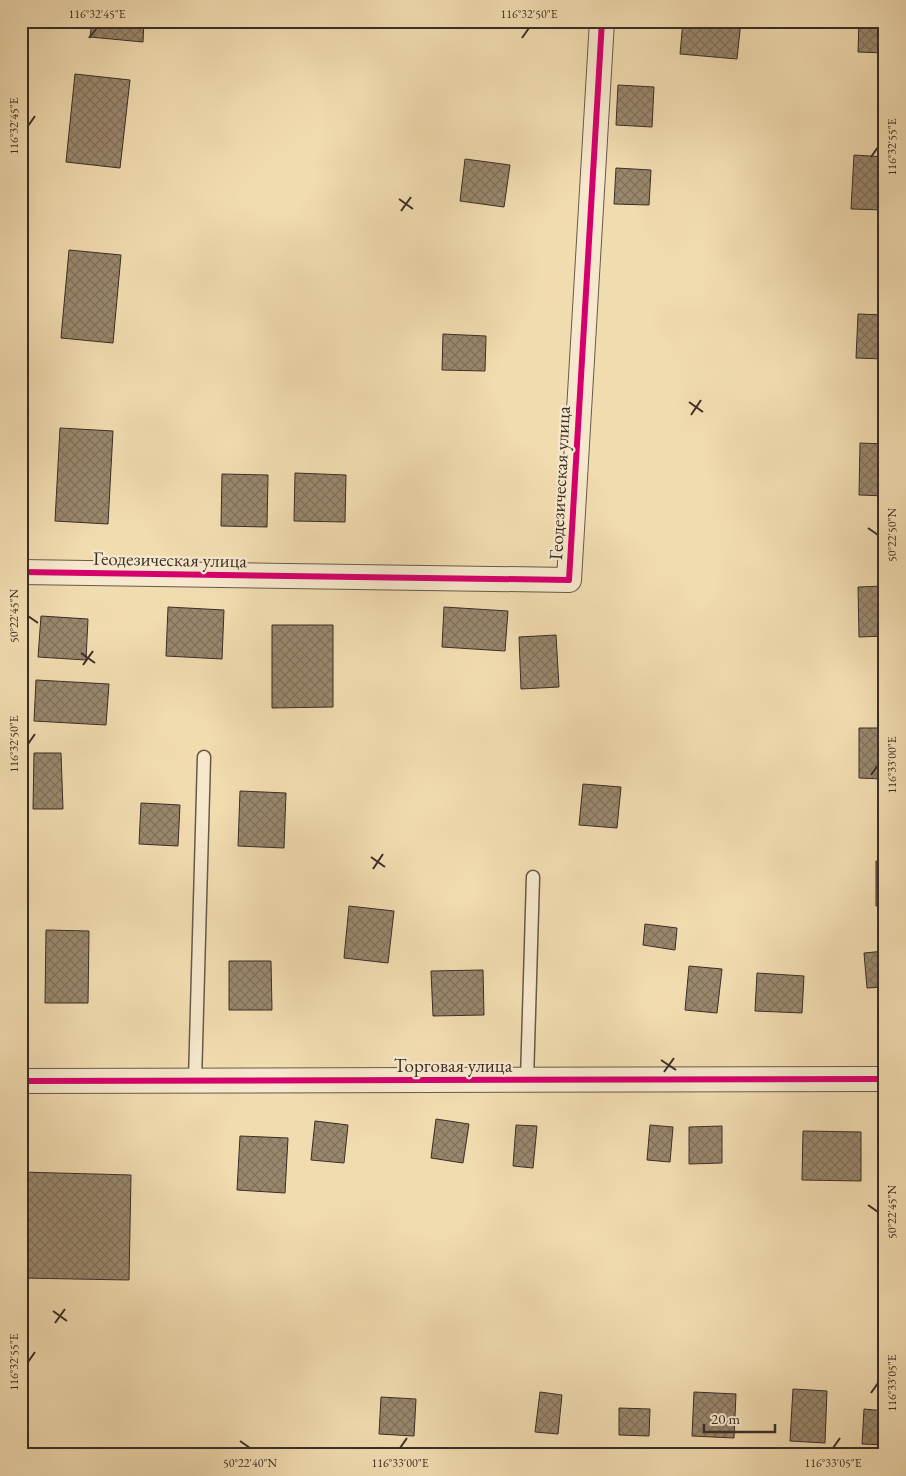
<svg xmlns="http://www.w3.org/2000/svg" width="906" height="1476" font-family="'EB Garamond',serif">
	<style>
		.building { fill: url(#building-cross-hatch); stroke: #3b2d27 }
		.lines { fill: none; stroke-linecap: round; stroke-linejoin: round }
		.service-casing { stroke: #685949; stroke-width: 15 }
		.minor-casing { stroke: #685949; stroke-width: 26 }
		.service { stroke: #f6e8cc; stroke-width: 12 }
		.minor { stroke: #f6e8cc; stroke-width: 24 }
		.cycleway-casing { stroke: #f6e8cc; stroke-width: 9 }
		.cycleway { stroke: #d6006c; stroke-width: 6 }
		.ticks { fill: none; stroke: #3b2d27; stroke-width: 2 }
		.labels { text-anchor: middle; stroke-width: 4.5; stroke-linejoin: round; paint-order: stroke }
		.street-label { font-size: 19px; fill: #3b2d27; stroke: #f6e8cc }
		.neatline { fill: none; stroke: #3b2d27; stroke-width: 2 }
		.ticks-label { font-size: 12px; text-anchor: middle; fill: #3b2d27 }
	</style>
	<defs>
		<pattern id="building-cross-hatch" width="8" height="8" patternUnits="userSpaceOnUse" patternTransform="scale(1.25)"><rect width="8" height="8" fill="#9a886e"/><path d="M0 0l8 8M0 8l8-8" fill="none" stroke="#7f705a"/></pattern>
	</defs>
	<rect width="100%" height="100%" fill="#f1dcb0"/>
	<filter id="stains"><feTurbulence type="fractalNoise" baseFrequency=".004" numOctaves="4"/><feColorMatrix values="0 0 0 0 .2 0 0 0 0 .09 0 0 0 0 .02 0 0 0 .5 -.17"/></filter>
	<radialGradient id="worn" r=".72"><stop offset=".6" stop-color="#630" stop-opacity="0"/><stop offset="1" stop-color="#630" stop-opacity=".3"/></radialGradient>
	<g class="building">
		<path d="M92 21H144L143 42 90 37Z"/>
		<path d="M683 21H741L737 59 680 54Z"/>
		<path d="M859 21H885V53L858 52Z"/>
		<path d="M75 74 130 80 120 168 66 162Z"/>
		<path d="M618 85 654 87 652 127 616 125Z"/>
		<path d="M854 155 885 157V210L851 209Z"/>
		<path d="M465 159 510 165 504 207 460 201Z"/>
		<path d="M616 168 651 170 649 205 614 204Z"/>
		<path d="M69 250 121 255 113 343 61 338Z"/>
		<path d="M858 314 885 315V359L856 358Z"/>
		<path d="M443 334 486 336 485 371 442 370Z"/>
		<path d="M60 428 113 431 108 524 55 521Z"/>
		<path d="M860 443 885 444V496L859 495Z"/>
		<path d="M295 473 346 475 345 522 294 521Z"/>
		<path d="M222 474 268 475 267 527 221 526Z"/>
		<path d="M885 586V636L859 637 858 587Z"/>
		<path d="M168 607 224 610 222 659 166 656Z"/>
		<path d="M444 607 508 611 505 651 442 647Z"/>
		<path d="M41 616 88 619 86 660 38 657Z"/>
		<path d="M272 625H333V707L272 708Z"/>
		<path d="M556 635 559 687 521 689 519 637Z"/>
		<path d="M36 680 109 684 106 725 34 721Z"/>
		<path d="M859 728H885V779L859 778Z"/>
		<path d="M34 753H61L63 809H33Z"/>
		<path d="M583 784 621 787 617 828 579 825Z"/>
		<path d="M240 791 286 793 284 848 238 846Z"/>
		<path d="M141 803 180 805 178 846 139 844Z"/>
		<path d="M876 861 885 862V906H876Z"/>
		<path d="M349 906 394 911 388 963 344 958Z"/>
		<path d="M645 924 677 928 675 950 643 945Z"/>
		<path d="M46 930 89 931 88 1003H45Z"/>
		<path d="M885 951V987L867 988 864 953Z"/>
		<path d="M229 961H271L272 1010H229Z"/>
		<path d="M689 966 722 969 717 1013 685 1010Z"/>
		<path d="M483 970 484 1015 433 1016 431 971Z"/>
		<path d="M757 973 804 976 802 1013 755 1011Z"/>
		<path d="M436 1119 469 1124 463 1163 431 1158Z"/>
		<path d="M315 1121 348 1125 344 1163 311 1160Z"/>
		<path d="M516 1125 537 1126 533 1168 513 1166Z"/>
		<path d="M650 1125 673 1127 670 1162 647 1160Z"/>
		<path d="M722 1126V1163L689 1164V1127Z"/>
		<path d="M803 1131 861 1132V1181L802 1180Z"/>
		<path d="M240 1136 288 1138 285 1193 237 1190Z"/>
		<path d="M21 1172 131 1175 129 1280 21 1278Z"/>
		<path d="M793 1389 827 1391 825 1443 790 1441Z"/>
		<path d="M540 1392 562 1395 558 1434 535 1432Z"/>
		<path d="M694 1392 736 1394 734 1438 692 1436Z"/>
		<path d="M381 1397 416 1399 414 1436 379 1434Z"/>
		<path d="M619 1408 650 1409 649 1436 619 1435Z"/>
		<path d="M864 1409 885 1411V1445L862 1444Z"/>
	</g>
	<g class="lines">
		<g class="service-casing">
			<g id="service">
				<path d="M527 1080 533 877"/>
				<path d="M195 1081 204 757"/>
			</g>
		</g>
		<g class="minor-casing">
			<g id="minor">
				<path d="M21 572 569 580 602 21"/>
				<path d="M21 1081 885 1079"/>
			</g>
		</g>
		<use href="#service" class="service"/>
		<use href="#minor" class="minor"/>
		<g class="cycleway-casing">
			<g id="cycleway">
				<path d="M21 572 569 580 602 21"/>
				<path d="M21 1081 885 1079"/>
			</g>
		</g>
		<use href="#cycleway" class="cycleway"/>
	</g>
	<path class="ticks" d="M89 38 97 28M522 38 529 28M28 126 35 116M871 157 878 147M399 199 413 209M401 211 411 197M689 402 703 412M691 415 701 400M868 528 878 535M28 616 38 623M81 653 95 663M83 665 93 651M28 744 35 734M871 775 878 765M371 857 385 867M373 869 383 854M661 1060 676 1070M664 1072 674 1058M868 1205 878 1212M53 1311 67 1321M55 1323 65 1309M28 1362 35 1352M871 1393 878 1383M240 1441 250 1448M400 1448 407 1438M833 1448 840 1438"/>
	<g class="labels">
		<g class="street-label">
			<text transform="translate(559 483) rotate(-87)" y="7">Геодезическая улица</text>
			<text transform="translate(170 559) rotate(1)" y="7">Геодезическая улица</text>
			<text x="453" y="1072">Торговая улица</text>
		</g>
	</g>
	<rect width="906" height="1476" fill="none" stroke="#f1dcb0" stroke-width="55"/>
	<path d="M704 1424v8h71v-8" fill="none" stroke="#3b2d27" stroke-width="2.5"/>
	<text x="711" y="1424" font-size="15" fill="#3b2d27" stroke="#f6e8cc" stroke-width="4" paint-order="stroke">20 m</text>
	<rect x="28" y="28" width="850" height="1420" class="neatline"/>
	<g class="ticks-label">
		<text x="97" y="18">116°32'45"E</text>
		<text x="529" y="18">116°32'50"E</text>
		<text transform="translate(14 126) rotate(-90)" y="4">116°32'45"E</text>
		<text transform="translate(892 147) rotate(-90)" y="4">116°32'55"E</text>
		<text transform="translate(892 535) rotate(-90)" y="4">50°22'50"N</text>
		<text transform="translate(14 616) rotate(-90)" y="4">50°22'45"N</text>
		<text transform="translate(14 744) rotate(-90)" y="4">116°32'50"E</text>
		<text transform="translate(892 765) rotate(-90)" y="4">116°33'00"E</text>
		<text transform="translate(892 1212) rotate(-90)" y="4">50°22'45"N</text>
		<text transform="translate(14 1362) rotate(-90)" y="4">116°32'55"E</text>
		<text transform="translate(892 1383) rotate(-90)" y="4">116°33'05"E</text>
		<text x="250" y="1467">50°22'40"N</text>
		<text x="400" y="1467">116°33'00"E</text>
		<text x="833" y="1467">116°33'05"E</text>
	</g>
	<rect width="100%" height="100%" filter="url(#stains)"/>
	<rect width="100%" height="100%" fill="url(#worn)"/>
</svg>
